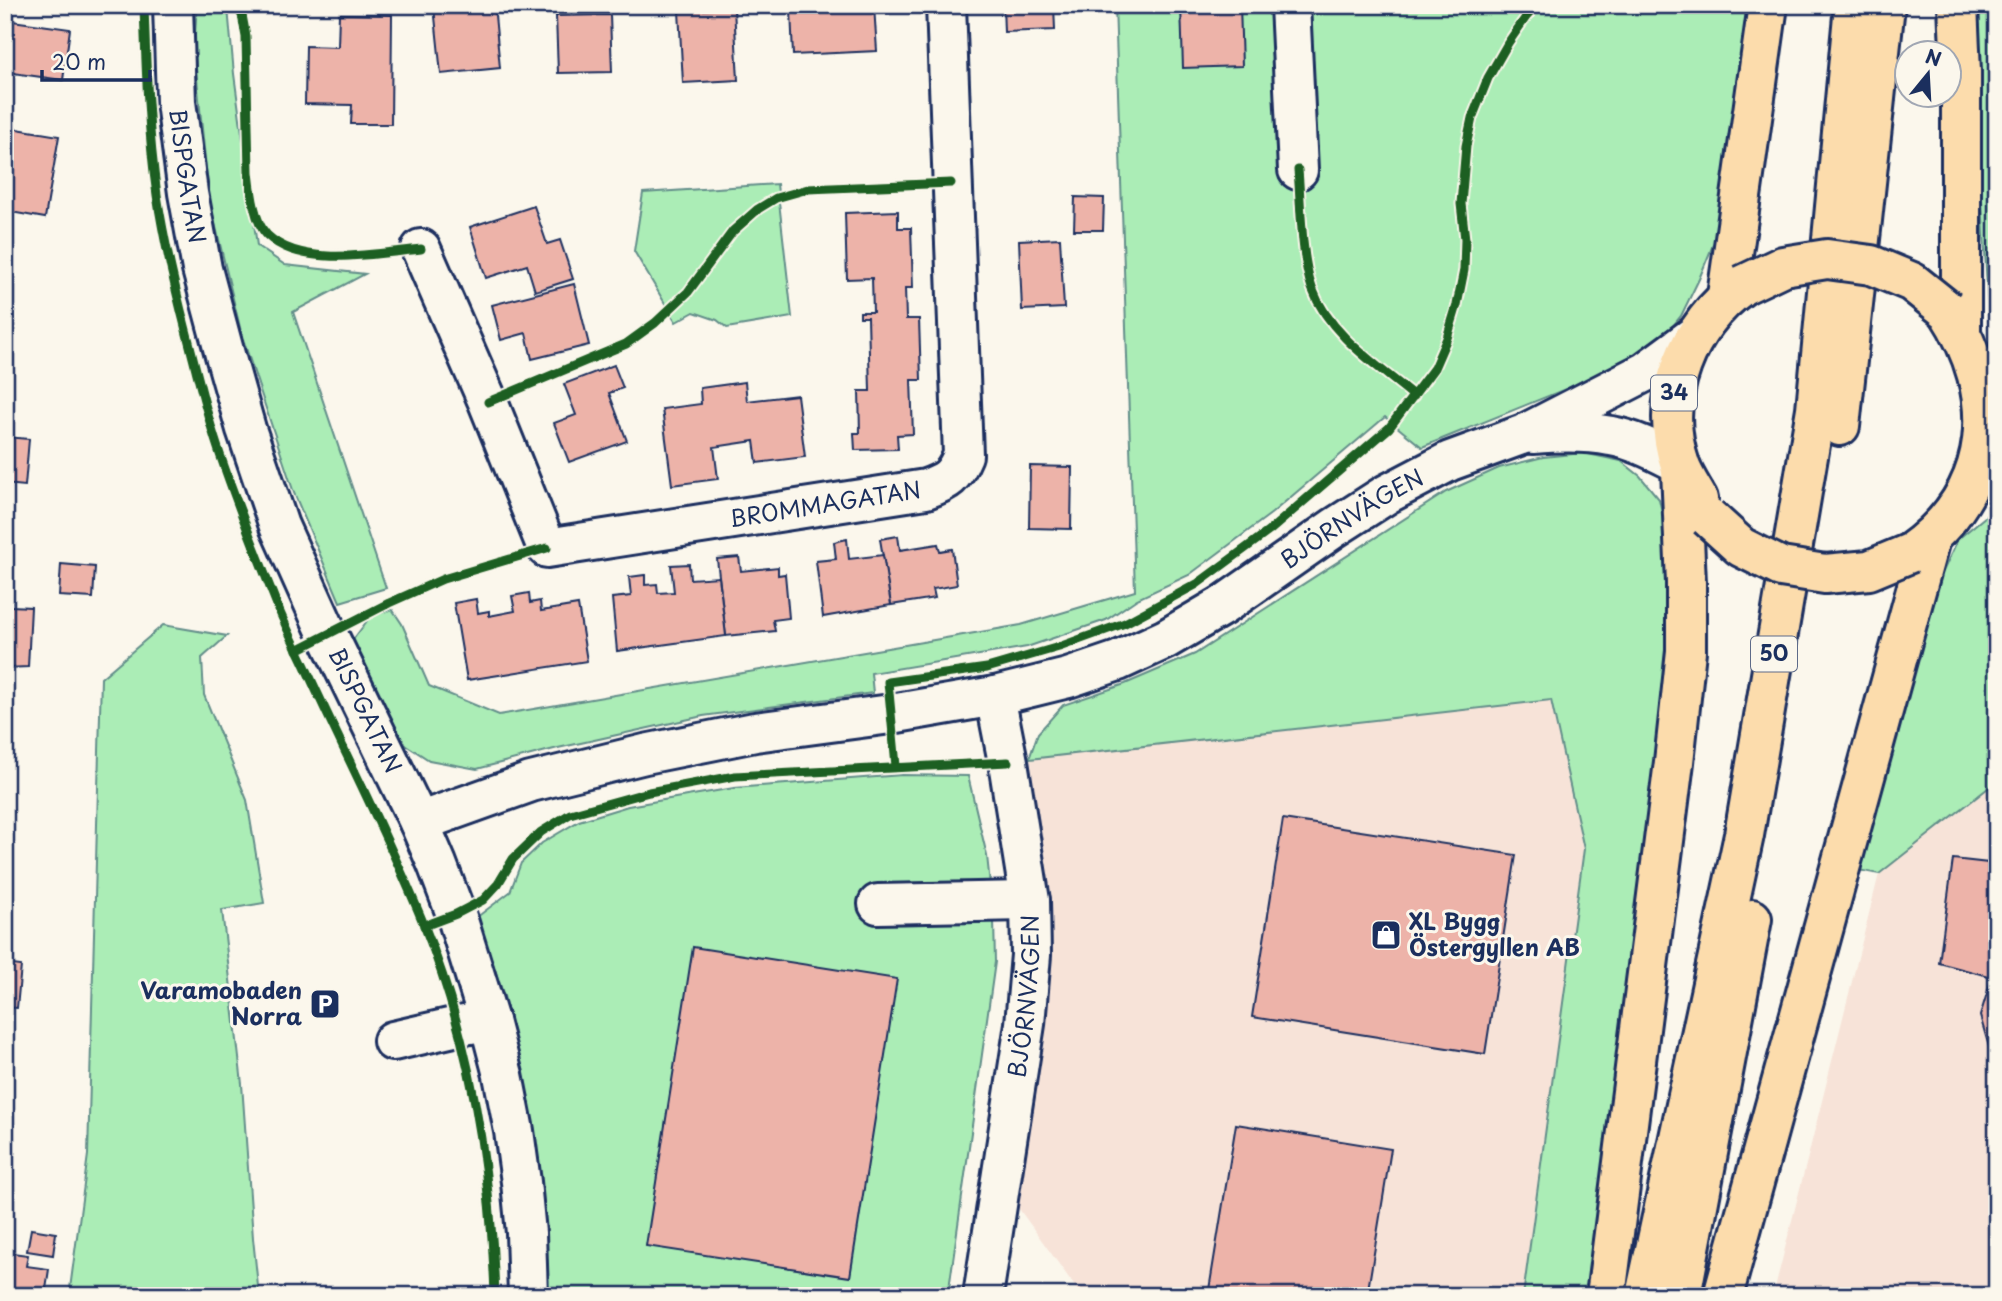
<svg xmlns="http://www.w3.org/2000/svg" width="2002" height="1301" font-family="'Playpen Sans',sans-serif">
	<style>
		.built { fill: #f7e3d8 }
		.green { fill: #abedb6; stroke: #638e8a; stroke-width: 2 }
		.building { fill: #edb3a9; stroke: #1b2f5e; stroke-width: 2 }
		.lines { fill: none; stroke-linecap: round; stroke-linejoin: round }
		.minor-casing { stroke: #1b2f5e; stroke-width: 44 }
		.major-casing { stroke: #1b2f5e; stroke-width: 44 }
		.highway-casing { stroke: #1b2f5e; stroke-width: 44 }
		.minor { stroke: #fbf7ec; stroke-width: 38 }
		.major { stroke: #fcdcac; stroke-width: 38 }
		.highway { stroke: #fcdcac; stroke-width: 38 }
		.major-bridge-casing { stroke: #1b2f5e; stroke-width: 44; stroke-linecap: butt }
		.major-bridge { stroke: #fcdcac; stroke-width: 38 }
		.cycleway-casing { stroke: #fbf7ec; stroke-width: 13 }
		.cycleway { stroke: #1b5e20; stroke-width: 9 }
		.labels { text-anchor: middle; stroke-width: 6; stroke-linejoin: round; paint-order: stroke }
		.shield { fill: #fbf7ec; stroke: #5e6b89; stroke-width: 2 }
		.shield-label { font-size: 21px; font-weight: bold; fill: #1b2f5e }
		.street-label { font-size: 23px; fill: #1b2f5e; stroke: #fbf7ec }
		.poi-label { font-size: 23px; font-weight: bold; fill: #1b2f5e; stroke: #fbf7ec; text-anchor: start }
	</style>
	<rect width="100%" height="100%" fill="#fbf7ec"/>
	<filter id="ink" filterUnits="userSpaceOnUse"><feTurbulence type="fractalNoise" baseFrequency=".0143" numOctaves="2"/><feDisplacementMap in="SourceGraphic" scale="14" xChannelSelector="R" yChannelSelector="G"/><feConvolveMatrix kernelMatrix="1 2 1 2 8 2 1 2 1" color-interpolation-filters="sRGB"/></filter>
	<g filter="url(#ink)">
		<g class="built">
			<path d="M1551 700 1584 849 1523 1296H1082L1014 1202 1052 902 1029 759Z"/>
			<path d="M1997 781V1296H1773L1879 874Z"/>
		</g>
		<g class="green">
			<path d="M197 5 228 8 234 74 257 246 285 265 365 274 293 312 386 588 340 602 294 493 242 336 209 198 194 49Z"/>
			<path d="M1115 5H1749L1715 240 1699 279 1681 316 1655 348 1620 367 1422 447 1385 417 1272 513 1189 575 1137 599 1106 620 1027 647 871 673 873 693 703 716 558 748 477 769 429 760 403 743 352 641 370 617 392 609 402 624 429 686 499 715 1021 625 1135 591Z"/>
			<path d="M1979 5H1997V326L1988 304 1981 182Z"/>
			<path d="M777 184 792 317 727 328 717 320 694 312 676 322 634 251 643 193Z"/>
			<path d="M1583 453 1621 461 1640 476 1659 499 1666 529 1669 577 1666 652 1640 896 1588 1296H1523L1584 849 1551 700 1029 759 1038 733 1063 705 1125 684 1195 654 1446 492 1499 468 1543 457Z"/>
			<path d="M1997 507V781L1879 874 1858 870 1939 580 1958 539Z"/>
			<path d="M163 625 227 636 202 658 204 695 247 800 264 903 222 910 242 1084 253 1238 259 1296H69L88 1155 101 678Z"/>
			<path d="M902 775 968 776 987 856 994 920 995 962 948 1296H547L527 1098 504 996 477 917 510 892 521 863 542 843 579 821 628 806 734 788Z"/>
		</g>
		<g class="building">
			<path d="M455 5H494L500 68 441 74 434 7Z"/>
			<path d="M1003 5H1054L1055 30 1004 32Z"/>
			<path d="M1181 5H1240L1242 66 1183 68Z"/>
			<path d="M874 6 877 51 793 55 791 10Z"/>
			<path d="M734 8 738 80 683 83 679 11Z"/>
			<path d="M339 14 392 15 391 124H351L352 105 305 104 306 46 338 47Z"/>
			<path d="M610 15 612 72 558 73 556 16Z"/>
			<path d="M5 20 70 29 63 80 5 72Z"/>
			<path d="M5 127 59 136 45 218 5 211Z"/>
			<path d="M1075 197 1104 198 1103 230H1074Z"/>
			<path d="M534 206 547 244 560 240 573 279 535 291 527 265 486 278 470 227Z"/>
			<path d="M898 211V228H911L913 288H905L906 319H919L921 380H911L913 434 897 435 898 449 855 450 854 433H860L859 391H870L868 317H860V312H873L872 278 847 279 845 213Z"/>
			<path d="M1060 238 1064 308 1022 310 1019 240Z"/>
			<path d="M574 284 589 345 532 359 526 333 501 340 492 305Z"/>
			<path d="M614 365 623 388 609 393 627 441 569 462 554 423 576 415 564 384Z"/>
			<path d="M745 382 747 401 797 395 805 457 757 463 754 441 714 447 718 479 672 485 662 409 701 404 700 388Z"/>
			<path d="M5 437 29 439 25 486 5 484Z"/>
			<path d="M1030 466 1072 467 1071 529 1029 528Z"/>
			<path d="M898 536 900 550 938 544 940 551 952 549 957 585 933 589 935 598 891 605 880 539Z"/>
			<path d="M847 539 849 559 883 555 891 605 823 617 816 561 836 559 834 542Z"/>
			<path d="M739 557 741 571 778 567V575L785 574 789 618 773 620 775 631 726 636 717 559Z"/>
			<path d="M61 564 95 567 93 598 59 596Z"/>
			<path d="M689 564 690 579 719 577 726 636 617 651 612 598 631 596 629 577 645 575V585L657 584 658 593 674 592 671 565Z"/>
			<path d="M5 590H12L11 606 31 607 28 667 5 668Z"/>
			<path d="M529 593 530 603 540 601 541 611 578 605 587 661 467 680 454 603 476 599 478 613 489 611V616L515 611 512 596Z"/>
			<path d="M1283 819 1516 855 1485 1054 1252 1017Z"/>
			<path d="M1953 859 1997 864V1074L1980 1016 1992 977 1939 963Z"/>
			<path d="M693 947 897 979 850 1277 646 1246Z"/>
			<path d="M5 964 21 966 17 1008 5 1007Z"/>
			<path d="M1236 1124 1391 1149 1367 1296H1208Z"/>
			<path d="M31 1229 56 1233 53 1255 27 1251Z"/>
			<path d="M5 1252 28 1255 26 1266 49 1269 45 1296H5Z"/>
		</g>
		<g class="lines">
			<g class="minor-casing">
				<g id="minor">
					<path id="s1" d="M173 5 176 102 188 193 202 269 225 355 246 429 279 526 328 635 419 822 437 864 456 914 489 1021 503 1075 514 1131 521 1182 526 1233 528 1296"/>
					<path d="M1290 5 1298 170"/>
					<path id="s2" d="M421 249 488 402 547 548 926 489C948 481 954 477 963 455L946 5"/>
					<path d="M1533 434C1559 432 1586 431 1611 436 1635 440 1657 452 1679 463"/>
					<path id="s3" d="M419 822 531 782 645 754 755 732 891 714 995 696 1068 678 1118 661 1166 639 1222 606 1334 528 1387 494 1450 461 1524 434 1645 372 1694 336"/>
					<path d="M878 904 1030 901"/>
					<path d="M393 1041 458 1026 489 1021"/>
					<path id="s4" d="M983 1296 1025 1024 1031 955 1030 901 1008 762 995 696"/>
				</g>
			</g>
			<g class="major-casing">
				<g id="major">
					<path d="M1698 499C1692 488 1684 477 1680 465 1657 397 1687 326 1743 285"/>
					<path d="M1910 553C1998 491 2002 394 1947 310"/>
				</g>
			</g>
			<g class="highway-casing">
				<g id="highway">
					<path d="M1958 5 1961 72V329"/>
					<path d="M1727 296 1768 5"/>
					<path d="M1840 426 1885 5"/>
					<path d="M1606 1296 1674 762 1686 651V583L1681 470"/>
					<path d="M1645 1296 1744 835 1816 409 1854 5"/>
					<path d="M1681 1296 1752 919"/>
					<path d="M1723 1296 1930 539"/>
				</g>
			</g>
			<use href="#minor" class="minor"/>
			<use href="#major" class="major"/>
			<use href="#highway" class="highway"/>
			<g class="major-bridge-casing">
				<g id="major-bridge">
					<path d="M1743 285 1783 266 1827 259 1871 265 1912 282 1947 310"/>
					<path d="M1708 517 1741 547 1781 567 1825 574 1869 570 1910 553"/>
				</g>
			</g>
			<use href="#major-bridge" class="major-bridge"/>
			<g class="cycleway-casing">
				<g id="cycleway">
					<path d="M144 5C146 69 148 132 157 195 164 242 175 288 187 334 196 369 204 404 215 439 233 496 257 554 279 610 287 629 296 647 305 666 344 752 388 836 424 925 471 1041 491 1170 495 1296"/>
					<path d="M235 5 242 15 246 37 249 172C251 190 254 222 267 235 302 269 377 253 421 249"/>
					<path d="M1298 170C1301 204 1301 257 1312 288 1329 335 1377 365 1414 396"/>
					<path d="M488 402 626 344 655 323 688 292 733 231 758 209 776 198 808 189 951 183"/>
					<path d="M297 650 389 603 443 579 547 548"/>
					<path d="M896 766 888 682 987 668 1059 647 1125 623 1197 584 1269 531 1389 428 1434 368 1447 338 1457 305 1464 270 1465 239 1461 204 1466 146 1472 118 1488 78 1508 43 1526 17 1537 5"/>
					<path d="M424 926 456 914 483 900 498 884 513 859 541 832 570 814 649 792 735 776 1008 762"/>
				</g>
			</g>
			<use href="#cycleway" class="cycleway"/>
		</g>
	</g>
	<defs>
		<g id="shop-square" transform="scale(1.575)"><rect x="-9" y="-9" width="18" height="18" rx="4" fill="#1b2f5e" stroke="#fbf7ec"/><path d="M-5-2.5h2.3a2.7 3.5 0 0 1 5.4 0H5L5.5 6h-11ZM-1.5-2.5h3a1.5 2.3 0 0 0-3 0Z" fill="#fff"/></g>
		<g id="parking-square" transform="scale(1.575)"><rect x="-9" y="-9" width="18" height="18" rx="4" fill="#1b2f5e" stroke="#fbf7ec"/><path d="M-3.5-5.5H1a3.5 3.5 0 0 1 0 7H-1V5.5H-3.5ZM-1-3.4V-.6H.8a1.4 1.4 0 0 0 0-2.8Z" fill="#fff"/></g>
	</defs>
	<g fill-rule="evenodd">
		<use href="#shop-square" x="1386" y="935"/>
		<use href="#parking-square" x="325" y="1004"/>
	</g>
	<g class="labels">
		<g class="shield">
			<rect x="1651" y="375.5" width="46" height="35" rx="5"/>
			<rect x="1751" y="636.5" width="46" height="35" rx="5"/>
		</g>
		<g class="shield-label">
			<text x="1674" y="400">34</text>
			<text x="1774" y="661">50</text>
		</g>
		<g class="street-label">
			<text dy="8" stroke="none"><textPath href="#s1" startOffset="172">BISPGATAN</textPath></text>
			<text dy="8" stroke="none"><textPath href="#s2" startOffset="606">BROMMAGATAN</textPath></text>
			<text dy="8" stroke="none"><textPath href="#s3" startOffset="994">BJÖRNVÄGEN</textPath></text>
			<text dy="8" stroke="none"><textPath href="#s1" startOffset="738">BISPGATAN</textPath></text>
			<text dy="8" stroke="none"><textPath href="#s4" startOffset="303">BJÖRNVÄGEN</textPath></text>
		</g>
		<g class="poi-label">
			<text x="1409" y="930">XL Bygg<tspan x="1409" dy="26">Östergyllen AB</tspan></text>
			<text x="302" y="999" text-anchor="end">Varamobaden<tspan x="302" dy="26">Norra</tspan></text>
		</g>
	</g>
	<rect width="2002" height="1301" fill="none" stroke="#fbf7ec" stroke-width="28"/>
	<rect x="14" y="14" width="1974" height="1273" fill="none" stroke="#1b2f5e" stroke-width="2.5" filter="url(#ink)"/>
	<g transform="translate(1928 74) rotate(18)"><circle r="33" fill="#fbf7ec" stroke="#a1a7b3" stroke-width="2"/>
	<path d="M0-5L12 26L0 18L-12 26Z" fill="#1b2f5e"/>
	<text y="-10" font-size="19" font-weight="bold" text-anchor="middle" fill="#1b2f5e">N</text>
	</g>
	<path d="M42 70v10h108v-10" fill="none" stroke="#1b2f5e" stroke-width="3.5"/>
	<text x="52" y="70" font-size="21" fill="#1b2f5e" stroke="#fbf7ec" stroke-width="5" paint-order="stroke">20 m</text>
</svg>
